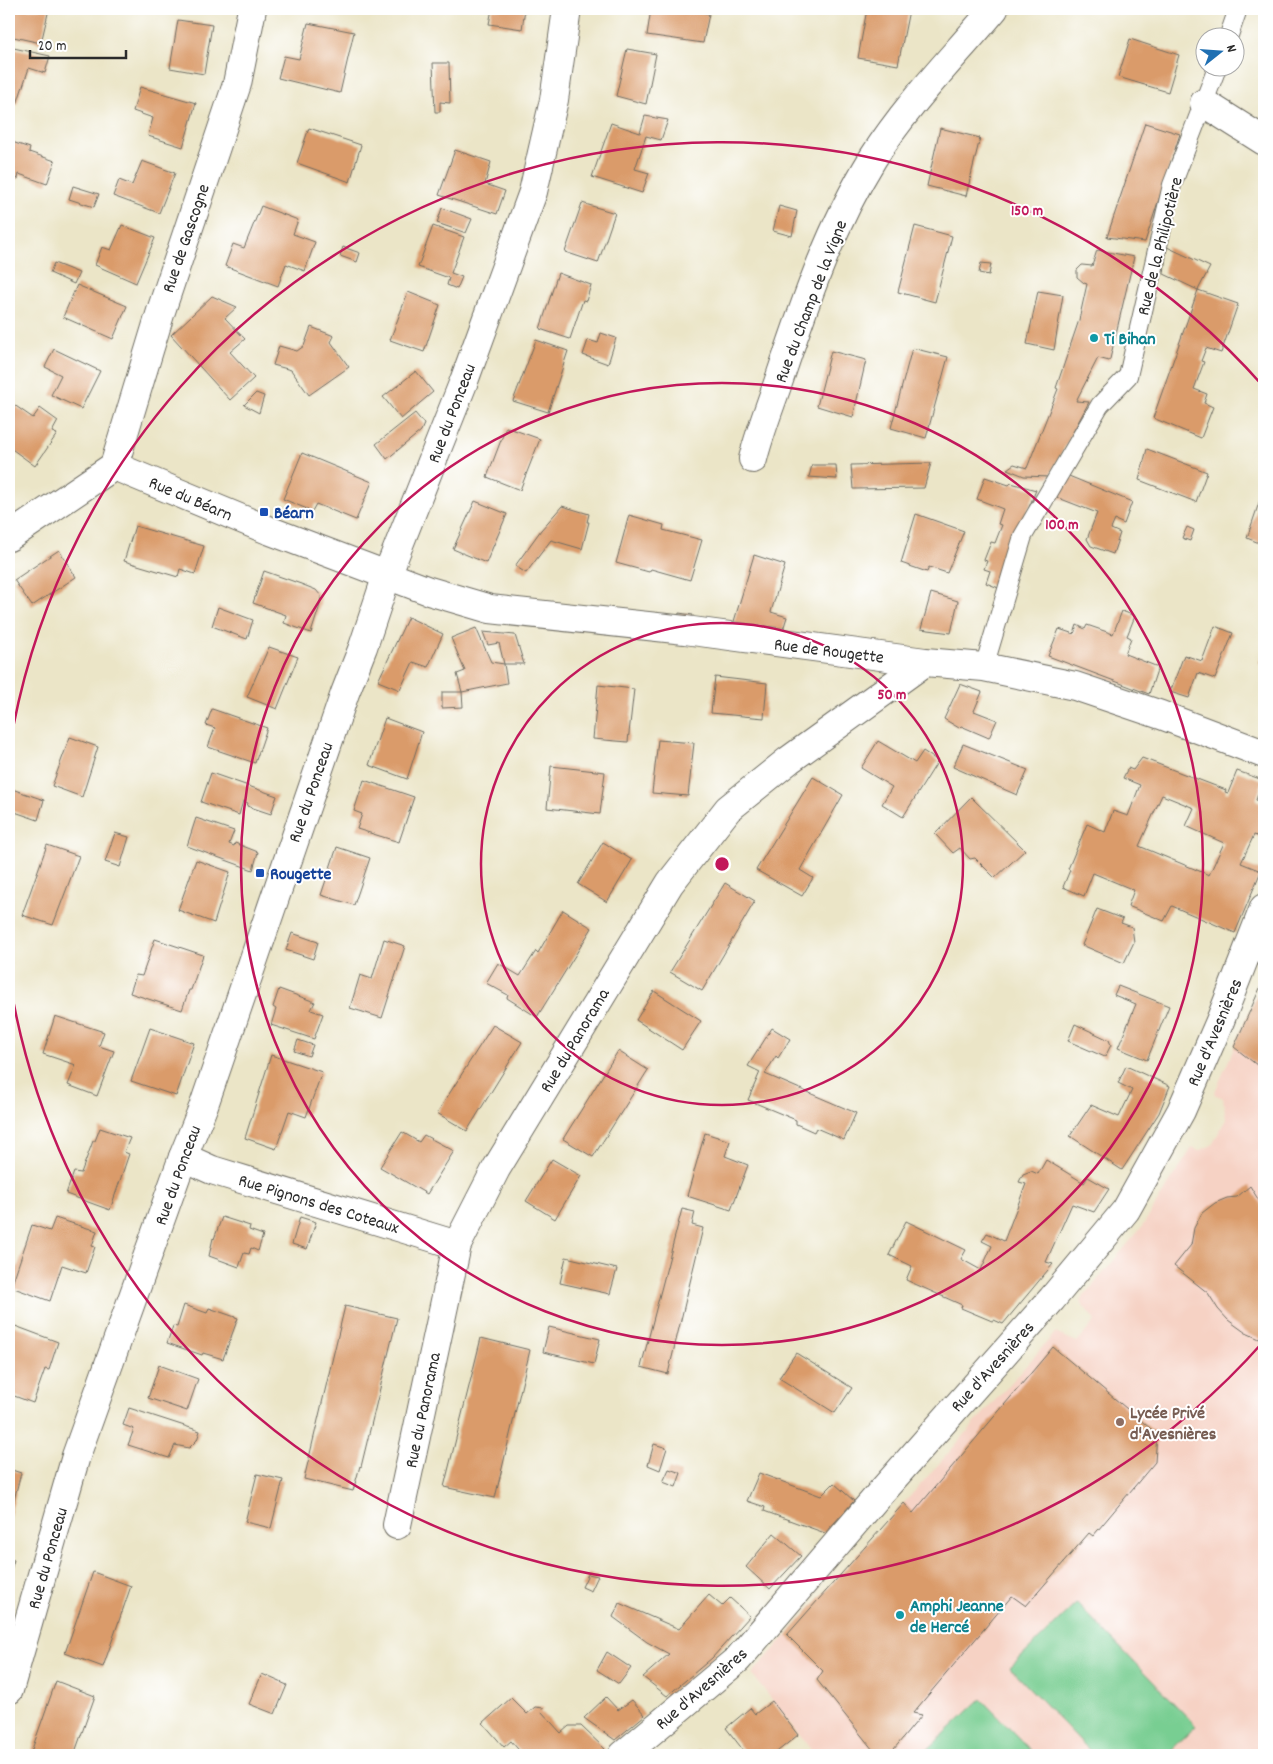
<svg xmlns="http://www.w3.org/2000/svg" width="1273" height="1764" font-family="Dekko,sans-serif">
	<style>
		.built { fill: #f6d2c4 }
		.green { fill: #78ce92; stroke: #527c5e }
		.building { fill: #da9b6b; fill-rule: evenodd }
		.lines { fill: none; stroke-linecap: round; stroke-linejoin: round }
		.service-casing { stroke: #6e6c62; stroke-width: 20 }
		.minor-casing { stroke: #6e6c62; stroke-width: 30 }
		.tertiary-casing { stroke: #6e6c62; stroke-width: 30 }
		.service { stroke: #fff; stroke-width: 18 }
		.minor { stroke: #fff; stroke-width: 28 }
		.tertiary { stroke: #fff; stroke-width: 28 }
		.ring { fill: none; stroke: #c2185b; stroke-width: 2.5 }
		.culture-dot { fill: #0f9aa8; stroke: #fff; stroke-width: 2 }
		.transit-dot { fill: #1a4fb4; stroke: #fff; stroke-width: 2 }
		.education-dot { fill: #8d6e63; stroke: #fff; stroke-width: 2 }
		.labels { text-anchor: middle; stroke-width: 4; stroke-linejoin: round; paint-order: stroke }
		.street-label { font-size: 18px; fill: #2b2b2b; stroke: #fff }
		.culture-label { font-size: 18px; font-weight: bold; fill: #0d838f; stroke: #fff; text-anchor: start }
		.transit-label { font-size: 18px; font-weight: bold; fill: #164399; stroke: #fff; text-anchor: start }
		.education-label { font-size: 18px; font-weight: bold; fill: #785e54; stroke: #fff; text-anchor: start }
		.centre { fill: #c2185b; stroke: #fff; stroke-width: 2.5 }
		.ring-label { font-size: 15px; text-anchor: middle; font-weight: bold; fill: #c2185b; stroke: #fff; stroke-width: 4; stroke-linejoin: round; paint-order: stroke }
	</style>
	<rect width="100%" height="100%" fill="#fff"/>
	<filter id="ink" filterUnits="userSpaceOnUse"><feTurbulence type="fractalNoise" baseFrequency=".02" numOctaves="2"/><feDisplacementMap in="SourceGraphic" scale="10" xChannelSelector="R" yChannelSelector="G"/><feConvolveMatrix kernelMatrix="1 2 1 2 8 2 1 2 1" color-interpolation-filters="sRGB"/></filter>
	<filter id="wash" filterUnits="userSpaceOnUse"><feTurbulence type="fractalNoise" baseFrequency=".0096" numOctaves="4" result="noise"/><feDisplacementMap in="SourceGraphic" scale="20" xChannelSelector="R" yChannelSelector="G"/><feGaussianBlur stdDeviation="1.12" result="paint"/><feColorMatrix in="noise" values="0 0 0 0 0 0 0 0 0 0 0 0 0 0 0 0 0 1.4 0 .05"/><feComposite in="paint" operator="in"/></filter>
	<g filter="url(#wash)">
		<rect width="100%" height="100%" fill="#ebe5c7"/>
		<path class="built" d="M1264 979V1755H815L752 1674 1055 1333 1077 1342 1095 1321 1080 1301 1141 1228 1192 1148 1199 1151 1212 1145 1226 1119 1223 1098 1214 1094Z"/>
		<g class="green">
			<path d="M1077 1603 1196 1726 1166 1755H1094L1010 1668Z"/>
			<path d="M981 1699 1035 1755H922Z"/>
		</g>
		<g id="blocks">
			<g class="building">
				<path d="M10 9H49L41 43 9 36Z"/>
				<path d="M492 9H525L522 29 489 24Z"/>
				<path d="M651 9H690L709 14 703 43 647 35Z"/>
				<path d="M867 9 909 10 898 65 858 58Z"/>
				<path d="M178 20 212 25 204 74 170 68Z"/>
				<path d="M308 23 354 32 340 93 278 78 284 56 299 59Z"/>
				<path d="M1130 39 1179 55 1168 92 1118 77Z"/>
				<path d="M9 47 50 56 45 73 29 68 17 104 9 102Z"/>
				<path d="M627 49 656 54 646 104 616 96Z"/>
				<path d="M433 63H449L450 103 440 102V112H435Z"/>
				<path d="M140 87 196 103 183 147 148 136 153 118 133 111Z"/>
				<path d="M645 116 668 120 661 140 646 136 635 169 649 173 642 193 592 177 611 123 640 133Z"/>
				<path d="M1145 123 1180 134 1145 242 1107 237Z"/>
				<path d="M309 128 361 145 350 182 297 163Z"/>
				<path d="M940 128 980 138 966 196 927 186Z"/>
				<path d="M9 141 30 148 29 152 55 161 47 184 19 174 18 179 9 176Z"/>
				<path d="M455 150 491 162 485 184 505 191 497 214 439 195Z"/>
				<path d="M142 161 175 173 159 213 113 196 119 180 132 185Z"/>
				<path d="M73 186 99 194 94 207 69 199Z"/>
				<path d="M582 203 615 213 598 263 565 252Z"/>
				<path d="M261 206 298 220 293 234 315 242 305 271 286 264 278 286 225 266 233 244 244 248Z"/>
				<path d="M779 206 797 211 792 236 773 231Z"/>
				<path d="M442 208 472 219 466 233 437 223Z"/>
				<path d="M122 225 155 238 136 283 95 265 102 247 111 250Z"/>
				<path d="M433 226 464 237 451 273 462 277 457 289 447 285 449 278 418 267Z"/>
				<path d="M915 226 952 236 935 302 898 292Z"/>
				<path d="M343 247 360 253 357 262 340 256Z"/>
				<path d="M1167 247 1210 267 1198 290 1238 304 1221 353 1206 348 1201 361 1204 362 1194 389 1207 394 1204 403 1213 407 1201 438 1153 418 1198 290 1164 274Z"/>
				<path d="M1097 250 1134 257 1110 359 1109 361 1098 358 1076 401 1089 402 1049 477 1024 476 1007 469 1014 464 1027 468 1058 389 1056 388 1079 320 1087 284 1084 283 1077 277V270L1082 265 1092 266Z"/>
				<path d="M54 263 79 273 74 284 50 273Z"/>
				<path d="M981 263 991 264 989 275 979 273Z"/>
				<path d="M558 273 591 285 586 301 583 300 570 339 540 329Z"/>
				<path d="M77 285 127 306 113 339 63 317Z"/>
				<path d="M1038 291 1063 295 1054 350 1027 344Z"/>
				<path d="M408 292 440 305 424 352 390 340Z"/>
				<path d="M212 296 237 307 225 318 245 339 230 352 254 378 230 400 171 335Z"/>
				<path d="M311 327 334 336 331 342 349 367 309 395 291 370 273 365 279 346 297 351 304 346Z"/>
				<path d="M601 333 616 338 608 364 583 355 588 340 598 343Z"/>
				<path d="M536 340 568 351 548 412 513 401Z"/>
				<path d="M912 348 948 357 926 438 891 428Z"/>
				<path d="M54 349 100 371 81 409 51 395 61 375 45 367Z"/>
				<path d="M831 351 866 360 853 417 817 406Z"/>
				<path d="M416 371 433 392 401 419 383 397Z"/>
				<path d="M256 393 264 396 259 413 244 405Z"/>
				<path d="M10 402 33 418 40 408 58 421 52 432 57 434 35 466 9 447Z"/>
				<path d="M415 413 424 424 421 431 387 459 376 444Z"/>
				<path d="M506 427 540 439 520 490 487 477Z"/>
				<path d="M1147 449 1207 472 1196 502 1139 480Z"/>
				<path d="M302 453 372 482 356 520 316 504 312 511 283 499Z"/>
				<path d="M931 463 924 488 853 489 851 465Z"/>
				<path d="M812 465H836L837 479 809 477Z"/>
				<path d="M1064 474 1132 502 1124 524 1115 520 1111 529 1120 533 1113 554 1091 546 1087 539 1097 513 1056 497Z"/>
				<path d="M985 477 1009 485 1011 483 1036 490 1015 542 1001 589 986 583 990 571 984 569 987 561 984 560 991 542 995 543 1002 525 998 524 1003 509 977 499Z"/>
				<path d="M1264 488V545L1247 538Z"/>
				<path d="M475 501 507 514 486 563 453 549Z"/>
				<path d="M562 506 589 514 587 522H589L582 549 551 540 526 573 515 566 541 530Z"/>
				<path d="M916 514 964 531 947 573 929 567 927 572 901 563Z"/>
				<path d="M629 515 664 525 663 530 702 540 690 580 651 569 649 572 616 563Z"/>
				<path d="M135 526 204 546 195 574 180 569 178 577 124 561Z"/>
				<path d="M1187 527 1194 530 1190 541 1182 538Z"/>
				<path d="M59 550 76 577 32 606 14 580Z"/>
				<path d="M754 555 785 565 771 612 787 617 782 633 732 628Z"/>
				<path d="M264 571 301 584 316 590 321 596 320 605 311 633 284 623 286 615 253 603Z"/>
				<path d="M931 593 958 601 951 633 921 629Z"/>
				<path d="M218 607 253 620 247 639 212 626Z"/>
				<path d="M1122 611 1135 616 1127 636 1131 638 1125 654 1158 667 1149 694 1048 656 1059 629 1074 634 1077 625 1085 629 1087 625 1113 634Z"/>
				<path d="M679 613 693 615 691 623 677 621Z"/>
				<path d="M408 617 443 634 428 667 413 662 400 690 378 681Z"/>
				<path d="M1215 626 1233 633 1215 679 1198 673 1189 698 1170 692 1184 655 1202 661Z"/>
				<path d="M476 628 491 662 504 664 507 683 462 692 457 674 465 671 451 638Z"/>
				<path d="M483 632 515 635 524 664H504L499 643 488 645Z"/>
				<path d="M269 647 298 657 277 709 247 697Z"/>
				<path d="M1264 649V665L1259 663Z"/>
				<path d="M715 677 767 683 764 718 711 713Z"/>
				<path d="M960 684 982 692 974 711 997 720 989 738 961 726 959 728 944 719Z"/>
				<path d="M598 685 634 689 628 742 593 739Z"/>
				<path d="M442 692H462L463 707 442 708Z"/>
				<path d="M212 709 267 728 255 763 208 747 215 728 206 725Z"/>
				<path d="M385 718 422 732 407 779 369 765Z"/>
				<path d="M70 737 98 747 82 797 52 786Z"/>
				<path d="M658 740 694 743 688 796 652 793Z"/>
				<path d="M878 741 915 763 923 751 938 761 903 817 882 804 892 787 861 768Z"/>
				<path d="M963 744 1028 770 1017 795 953 767Z"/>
				<path d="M1142 758 1226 790 1225 792 1228 793 1237 771 1263 780 1256 800 1263 803 1264 826 1260 837 1254 835 1241 863 1261 871 1235 933 1172 906 1164 921 1128 906 1134 890 1093 873 1084 896 1063 887 1070 870 1068 869 1087 824 1105 832 1113 811 1128 816 1140 785 1123 778 1128 768 1133 770ZM1162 795 1194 808 1186 826 1224 843 1209 875 1139 846Z"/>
				<path d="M551 766 605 772 600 814 547 808Z"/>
				<path d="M211 773 277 796 271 814 247 806 248 803 243 801 239 815 201 802Z"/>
				<path d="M813 777 843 795 800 870 813 878 802 896 756 870Z"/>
				<path d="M364 780 414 797 399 842 357 829 362 814 354 811Z"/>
				<path d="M9 788 44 800 38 820 9 810Z"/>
				<path d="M971 797 1025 850 995 878 975 858 970 859 960 848 953 853 935 834Z"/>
				<path d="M196 818 234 831 229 844 234 846 235 843 258 852 253 870 187 846Z"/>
				<path d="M115 833 129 837 120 867 105 862Z"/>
				<path d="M603 842 632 860 607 902 578 884Z"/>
				<path d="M47 845 79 856 53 925 22 915Z"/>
				<path d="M337 847 370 858 354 905 321 895Z"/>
				<path d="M196 860 230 872 214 923 178 910Z"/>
				<path d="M725 883 755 901 702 991 670 972Z"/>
				<path d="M1097 909 1123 919 1121 923 1132 927 1134 942 1124 963 1082 945Z"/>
				<path d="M563 910 592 928 537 1017 507 998 508 995 486 983 498 963 520 976 536 951 538 953Z"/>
				<path d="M292 933 318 942 313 959 286 950Z"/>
				<path d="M155 939 203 955 191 990H189L182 1010 130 993 136 975 142 976Z"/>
				<path d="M384 939 405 946 382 1018 350 1008 360 975 372 979Z"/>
				<path d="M1264 979V1067L1262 1069 1234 1047Z"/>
				<path d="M1118 986 1169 1006 1147 1060 1118 1048 1136 1004 1114 995Z"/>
				<path d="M279 989 315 1002 311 1010 323 1014 314 1039 271 1025 276 1009 273 1007Z"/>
				<path d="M654 991 701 1021 682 1050 636 1020Z"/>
				<path d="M55 1016 104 1032 99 1046 114 1051 97 1096 68 1085 76 1065 43 1054Z"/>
				<path d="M1075 1024 1109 1040 1111 1045 1105 1057 1068 1041Z"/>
				<path d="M493 1025 522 1042 467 1131 437 1113Z"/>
				<path d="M150 1028 194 1043 176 1096 131 1081Z"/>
				<path d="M772 1028 790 1039 778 1058 776 1056 765 1074 856 1113 844 1140 816 1128 814 1132 796 1124V1120L748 1100 760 1072 748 1066Z"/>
				<path d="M298 1040 313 1045 309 1056 294 1051Z"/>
				<path d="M618 1051 648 1070 593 1157 563 1139Z"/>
				<path d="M271 1055 322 1072 306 1117 289 1111 276 1149 245 1138Z"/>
				<path d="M1126 1066 1170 1086 1159 1113 1122 1170 1070 1136 1091 1105 1119 1117 1132 1090 1118 1083Z"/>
				<path d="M100 1128 130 1138 124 1152 129 1154 110 1210 66 1194 74 1172 81 1173 93 1141H95Z"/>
				<path d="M402 1132 419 1142 424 1135 454 1151 427 1194 380 1167Z"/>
				<path d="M705 1133 730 1141 725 1156 748 1165 731 1210 687 1196Z"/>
				<path d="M552 1159 581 1176 555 1219 526 1201Z"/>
				<path d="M1046 1160 1084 1183 1088 1177 1109 1189 1094 1212 1072 1204 1046 1262 1053 1264 1003 1324 994 1320 992 1321 961 1308 962 1305 906 1280 912 1266 889 1255 906 1221 966 1250 961 1259 981 1270 992 1246 982 1241 987 1233 1004 1241 1026 1184 1019 1182 1023 1174 1031 1171 1038 1174Z"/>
				<path d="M1250 1186 1264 1209V1341L1246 1333 1228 1320 1218 1309 1208 1293 1174 1266 1191 1245 1194 1228 1202 1213 1215 1203 1227 1198 1237 1197Z"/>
				<path d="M682 1209 695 1212 692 1225 703 1228 668 1374 641 1367Z"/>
				<path d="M222 1217 250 1226 249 1230 263 1235 258 1251 251 1248 249 1254 244 1253 239 1267 209 1256 213 1238 214 1239Z"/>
				<path d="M300 1217 316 1222 307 1249 292 1244Z"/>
				<path d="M55 1218 97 1231 92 1246 95 1247 86 1273 62 1265 50 1301 11 1287 32 1225 50 1231Z"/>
				<path d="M566 1257 617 1269 610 1294 560 1283Z"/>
				<path d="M184 1305 207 1313 209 1308 238 1318 223 1359 203 1353 202 1355 167 1343 173 1326 177 1327Z"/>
				<path d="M345 1306 397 1318 361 1467 360 1466 353 1491 304 1479Z"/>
				<path d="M10 1324 58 1342 49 1370 45 1369 33 1403 9 1394V1329Z"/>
				<path d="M549 1327 600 1339 594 1364 543 1352Z"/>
				<path d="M481 1338 530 1350 495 1498 444 1487Z"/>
				<path d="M1053 1347 1157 1434 1155 1462 1093 1536 1089 1533 1026 1606 1012 1596 913 1713 922 1715 889 1755H877L817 1680 823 1671 787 1635 904 1503 913 1513Z"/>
				<path d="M796 1353 852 1388 835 1413 779 1378Z"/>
				<path d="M159 1365 198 1379 187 1411 148 1398Z"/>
				<path d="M129 1408 200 1431 197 1440 189 1448 175 1445 169 1458 128 1445 134 1429 123 1425Z"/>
				<path d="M654 1444 667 1448 660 1470 648 1465Z"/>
				<path d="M9 1469 21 1473 9 1519Z"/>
				<path d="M669 1469 681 1473 676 1487 663 1482Z"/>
				<path d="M759 1473 821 1496 834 1483 854 1501 825 1533 764 1511 765 1507 747 1501Z"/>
				<path d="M257 1474 283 1480 271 1528 245 1522Z"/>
				<path d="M774 1533 801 1556 770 1589 746 1567Z"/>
				<path d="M9 1559 14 1560 10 1573H9Z"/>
				<path d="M93 1572 131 1586 103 1667 65 1653Z"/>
				<path d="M588 1574 598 1576 591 1591 582 1587Z"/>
				<path d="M709 1595 722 1606 730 1598 750 1616 712 1658 667 1696 643 1677 669 1654 647 1642 613 1617 619 1603 679 1629Z"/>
				<path d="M607 1652 631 1668 619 1684 597 1670Z"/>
				<path d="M262 1674 287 1685 275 1714 249 1704Z"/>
				<path d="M56 1681 95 1696 74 1755H30Z"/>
				<path d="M606 1697 618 1710 632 1700 645 1715 615 1740 584 1718Z"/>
				<path d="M511 1698 527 1714 535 1707 544 1708 541 1711 561 1733 569 1726H581L605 1749 597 1755H523L511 1741 504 1747 483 1723Z"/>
				<path d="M772 1701 798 1735 773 1755H747L726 1728 750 1708 755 1714Z"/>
				<path d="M699 1750 704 1755H693Z"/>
			</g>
		</g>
	</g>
	<g filter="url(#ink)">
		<use href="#blocks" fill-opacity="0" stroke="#6e6c62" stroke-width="1"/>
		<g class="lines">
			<g class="service-casing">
				<g id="service">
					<path d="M1228 38 1238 9"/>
					<path d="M984 667 1023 536 1100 405 1128 376 1172 185 1217 68"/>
				</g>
			</g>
			<g class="minor-casing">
				<g id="minor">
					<path d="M1204 103 1264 141"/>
					<path d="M753 459C760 431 771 404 780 377 805 302 831 226 873 158 908 103 953 58 994 9"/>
					<path d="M114 466 161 311 237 84 252 9"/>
					<path d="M9 537 114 466 268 530 429 591 490 609 685 630 925 662 984 667 1075 686 1161 715 1264 754"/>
					<path d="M183 1157 212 1170 457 1245"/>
					<path d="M397 1525 457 1245 496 1169 670 883 728 809 789 760 925 662"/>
					<path d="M9 1690 76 1456 183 1157 204 1105 345 693 363 647 387 575 464 381 533 192 554 100 567 9"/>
				</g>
			</g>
			<g class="tertiary-casing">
				<path id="tertiary" d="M623 1755 738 1659 882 1491 1052 1299 1126 1210 1181 1111 1220 1021 1264 908"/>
			</g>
			<use href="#service" class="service"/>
			<use href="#minor" class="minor"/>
			<use href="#tertiary" class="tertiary"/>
		</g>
	</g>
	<g class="ring">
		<circle cx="722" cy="864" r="241"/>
		<circle cx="722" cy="864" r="481"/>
		<path d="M1263 1342A722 722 0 0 1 9 977M9 751A722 722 0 0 1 1263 386"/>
	</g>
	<g class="culture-dot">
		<circle cx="1094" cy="338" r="5"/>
		<circle cx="900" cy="1615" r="5"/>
	</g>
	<g class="transit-dot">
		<rect x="259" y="507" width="10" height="10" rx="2.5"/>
		<rect x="255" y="868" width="10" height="10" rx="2.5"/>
	</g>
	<circle class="education-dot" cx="1120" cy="1422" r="5"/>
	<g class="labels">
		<g class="street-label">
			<text transform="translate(185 238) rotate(-71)" y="6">Rue de Gascogne</text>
			<text transform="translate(1159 246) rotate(-76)" y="6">Rue de la Philipotière</text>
			<text transform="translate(810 301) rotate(-69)" y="6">Rue du Champ de la Vigne</text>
			<text transform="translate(451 413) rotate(-69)" y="6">Rue du Ponceau</text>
			<text transform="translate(191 498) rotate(23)" y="6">Rue du Béarn</text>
			<text transform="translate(829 650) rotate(7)" y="6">Rue de Rougette</text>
			<text transform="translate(310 792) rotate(-71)" y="6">Rue du Ponceau</text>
			<text transform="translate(1214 1032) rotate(-67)" y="6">Rue d'Avesnières</text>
			<text transform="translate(574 1040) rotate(-59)" y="6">Rue du Panorama</text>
			<text transform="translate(177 1175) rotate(-70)" y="6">Rue du Ponceau</text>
			<text transform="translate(319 1203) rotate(17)" y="6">Rue Pignons des Coteaux</text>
			<text transform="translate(992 1366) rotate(-48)" y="6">Rue d'Avesnières</text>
			<text transform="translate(422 1410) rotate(-78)" y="6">Rue du Panorama</text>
			<text transform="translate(47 1558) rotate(-74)" y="6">Rue du Ponceau</text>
			<text transform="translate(701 1688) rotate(-41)" y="6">Rue d'Avesnières</text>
		</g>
		<g class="culture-label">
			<text x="1104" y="344">Ti Bihan</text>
			<text x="910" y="1611">Amphi Jeanne<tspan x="910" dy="21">de Hercé</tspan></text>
		</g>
		<g class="transit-label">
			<text x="274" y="518">Béarn</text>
			<text x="270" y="879">Rougette</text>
		</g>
		<g class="education-label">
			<text x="1130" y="1418">Lycée Privé<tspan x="1130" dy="21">d'Avesnières</tspan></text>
		</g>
	</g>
	<circle cx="722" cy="864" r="8" class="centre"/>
	<g class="ring-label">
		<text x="1027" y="215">150 m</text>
		<text x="1062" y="529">100 m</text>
		<text x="892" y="699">50 m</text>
	</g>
	<rect width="1273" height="1764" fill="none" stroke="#fff" stroke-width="30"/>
	<g transform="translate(1220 52) rotate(73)"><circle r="24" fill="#ffffff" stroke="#aaaaaa"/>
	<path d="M0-4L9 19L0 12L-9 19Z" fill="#1f6fb2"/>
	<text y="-8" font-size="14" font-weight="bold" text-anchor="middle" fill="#2b2b2b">N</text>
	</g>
	<path d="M30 50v8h96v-8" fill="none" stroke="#2b2b2b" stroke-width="2.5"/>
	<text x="38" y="50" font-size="15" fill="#2b2b2b" stroke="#ffffff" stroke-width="4" paint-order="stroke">20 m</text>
</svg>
